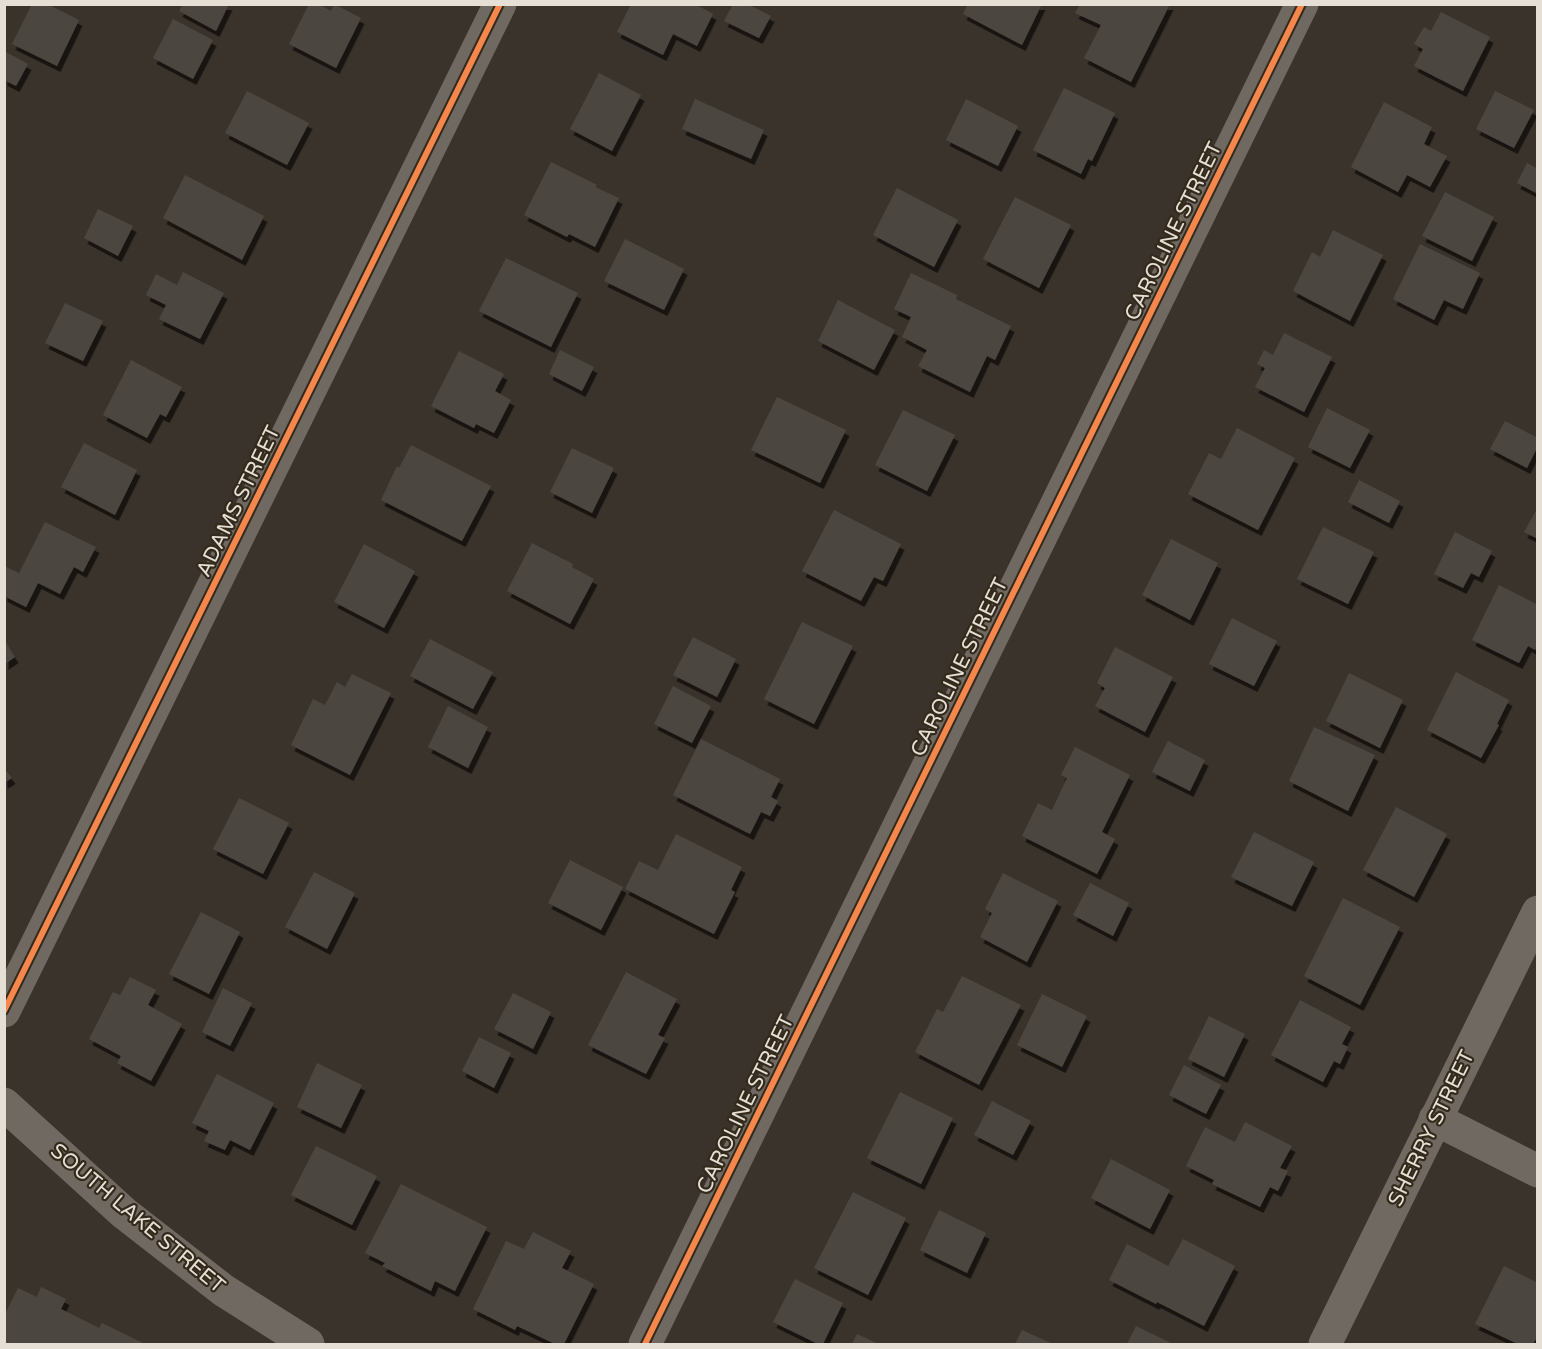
<svg xmlns="http://www.w3.org/2000/svg" width="1542" height="1349" font-family="'Varela Round',sans-serif">
	<style>
		.building { fill: #4b4740; filter: url(#shadow) }
		.lines { fill: none; stroke-linecap: round; stroke-linejoin: round }
		.minor { stroke: #6f6962; stroke-width: 33 }
		.cycleway-casing { stroke: #342a1c; stroke-width: 10 }
		.cycleway { stroke: #f5874c; stroke-width: 6 }
		.labels { text-anchor: middle; stroke-width: 4.5; stroke-linejoin: round; paint-order: stroke }
		.street-label { font-size: 21px; fill: #e5dfd6; stroke: #342a1c }
	</style>
	<defs>
		<filter id="shadow"><feDropShadow dx="3.5" dy="6" stdDeviation="0" flood-color="#0009"/></filter>
	</defs>
	<rect width="100%" height="100%" fill="#39332c"/>
	<g class="building">
		<path d="M32 4H47L79 20 57 66 12 44Z"/>
		<path d="M183 4H229L216 31 179 11Z"/>
		<path d="M309 4H318L331 11 334 4 361 18 336 68 289 44Z"/>
		<path d="M631 4H695L713 14 697 46 673 34 663 55 617 32Z"/>
		<path d="M733 4H747L771 16 759 38 724 21Z"/>
		<path d="M968 4H1042L1022 45 963 14Z"/>
		<path d="M1080 4H1170L1131 82 1084 58 1101 25 1075 13Z"/>
		<path d="M1441 12 1490 37 1463 91 1414 66 1423 49 1414 44 1424 27 1431 31Z"/>
		<path d="M173 19 213 40 193 79 153 58Z"/>
		<path d="M4 51 28 64 16 86 4 80Z"/>
		<path d="M599 73 641 95 612 151 570 129Z"/>
		<path d="M1064 88 1115 113 1092 161 1088 159 1081 174 1033 150Z"/>
		<path d="M247 91 309 123 287 165 225 133Z"/>
		<path d="M1495 91 1534 110 1514 148 1476 129Z"/>
		<path d="M695 99 764 130 751 159 682 129Z"/>
		<path d="M966 99 1018 126 998 166 946 140Z"/>
		<path d="M1384 102 1432 127 1424 144 1447 156 1430 187 1407 175 1398 192 1351 167Z"/>
		<path d="M551 162 597 185 595 187 619 198 595 247 569 234 567 237 524 215Z"/>
		<path d="M1527 163 1538 169V194L1517 183Z"/>
		<path d="M185 175 264 216 242 260 163 218Z"/>
		<path d="M897 188 958 220 934 267 873 235Z"/>
		<path d="M1445 192 1494 217 1472 261 1422 236Z"/>
		<path d="M1015 197 1071 225 1039 288 983 259Z"/>
		<path d="M98 209 133 226 118 256 84 238Z"/>
		<path d="M1333 230 1383 255 1350 321 1293 291 1312 252 1320 257Z"/>
		<path d="M625 239 684 269 664 310 604 281Z"/>
		<path d="M1420 244 1480 273 1463 309 1444 300 1434 320 1393 299Z"/>
		<path d="M506 258 578 293 551 347 479 311Z"/>
		<path d="M183 272 224 293 200 339 159 319 166 305 146 295 156 274 177 285Z"/>
		<path d="M911 273 957 295 956 299 1011 326 995 360 987 356 970 392 918 366 927 350 902 337 911 317 894 309Z"/>
		<path d="M838 300 895 330 874 370 818 341Z"/>
		<path d="M65 303 103 321 83 361 45 343Z"/>
		<path d="M1284 333 1332 357 1304 412 1255 387 1265 368 1257 364 1264 350 1273 355Z"/>
		<path d="M560 350 594 367 582 391 549 374Z"/>
		<path d="M459 351 504 374 495 391 511 400 494 433 476 424 474 428 431 406Z"/>
		<path d="M131 360 182 387 166 417 160 414 147 438 103 415Z"/>
		<path d="M777 397 846 430 820 483 751 450Z"/>
		<path d="M1327 408 1370 430 1350 468 1308 447Z"/>
		<path d="M903 410 955 435 927 491 875 465Z"/>
		<path d="M1505 421 1538 438V446L1527 468 1490 449Z"/>
		<path d="M1237 428 1295 458 1258 530 1188 494 1209 453 1221 459Z"/>
		<path d="M84 443 137 470 115 515 61 487Z"/>
		<path d="M411 445 491 486 462 541 381 500 397 466 399 468Z"/>
		<path d="M572 448 614 468 592 513 550 492Z"/>
		<path d="M1359 480 1400 501 1389 523 1348 502Z"/>
		<path d="M1538 507V539L1524 532Z"/>
		<path d="M834 510 901 544 883 581 874 577 861 601 802 571Z"/>
		<path d="M45 522 96 547 83 572 74 567 60 594 38 583 26 607 4 596V566L19 573Z"/>
		<path d="M1323 527 1374 552 1348 604 1297 579Z"/>
		<path d="M1455 532 1492 551 1479 577 1471 573 1463 588 1434 574Z"/>
		<path d="M1171 539 1218 563 1190 620 1142 595Z"/>
		<path d="M532 543 573 564 572 567 594 579 570 624 507 591Z"/>
		<path d="M364 544 415 571 384 628 334 602Z"/>
		<path d="M1499 585 1538 605V645L1535 650 1528 646 1519 663 1472 640Z"/>
		<path d="M1232 618 1277 641 1254 686 1209 664Z"/>
		<path d="M802 622 853 646 814 724 764 699Z"/>
		<path d="M693 637 736 659 717 697 673 675Z"/>
		<path d="M430 639 493 672 473 709 410 676Z"/>
		<path d="M5 641 15 657 5 664Z"/>
		<path d="M1115 647 1173 677 1145 732 1095 706 1105 688 1097 683Z"/>
		<path d="M1456 672 1509 700 1497 724 1499 725 1481 758 1427 730Z"/>
		<path d="M1349 673 1403 700 1380 748 1326 721Z"/>
		<path d="M352 674 391 693 350 775 291 745 313 699 325 705 337 682 345 687Z"/>
		<path d="M673 686 711 706 692 743 654 724Z"/>
		<path d="M448 706 488 727 468 768 428 747Z"/>
		<path d="M1314 727 1375 755 1348 811 1289 781Z"/>
		<path d="M701 739 780 779 771 797 778 801 770 816 761 812 750 834 673 795Z"/>
		<path d="M1168 741 1205 760 1190 791 1152 772Z"/>
		<path d="M1075 747 1130 775 1102 832 1115 839 1097 874 1022 836 1038 803 1052 810 1067 778 1061 775Z"/>
		<path d="M4 768 12 778 4 783Z"/>
		<path d="M239 798 289 823 263 874 213 849Z"/>
		<path d="M1396 807 1447 834 1414 897 1363 870Z"/>
		<path d="M1254 832 1314 862 1292 906 1231 877Z"/>
		<path d="M676 834 742 867 731 890 735 892 714 934 625 889 639 861 658 870Z"/>
		<path d="M570 860 623 887 601 930 548 903Z"/>
		<path d="M314 872 355 893 327 949 285 927Z"/>
		<path d="M1003 873 1058 901 1027 962 980 937 992 913 985 909Z"/>
		<path d="M1090 883 1129 903 1113 936 1073 915Z"/>
		<path d="M1343 898 1400 927 1360 1005 1304 976Z"/>
		<path d="M201 912 240 932 209 994 169 974Z"/>
		<path d="M626 972 677 999 658 1035 665 1038 646 1074 588 1045Z"/>
		<path d="M962 976 1021 1005 979 1085 915 1052 937 1009 943 1012Z"/>
		<path d="M130 977 156 990 148 1005 182 1024 151 1081 117 1063 121 1056 89 1039 113 992 120 995Z"/>
		<path d="M223 988 252 1003 230 1046 202 1032Z"/>
		<path d="M513 993 551 1012 533 1049 494 1029Z"/>
		<path d="M1042 994 1087 1016 1062 1067 1017 1045Z"/>
		<path d="M1300 1000 1351 1027 1342 1044 1348 1047 1340 1064 1334 1061 1323 1082 1271 1055Z"/>
		<path d="M1209 1016 1245 1034 1224 1077 1188 1059Z"/>
		<path d="M479 1037 511 1053 494 1088 462 1071Z"/>
		<path d="M317 1063 362 1085 341 1128 297 1107Z"/>
		<path d="M1184 1065 1221 1085 1206 1114 1169 1095Z"/>
		<path d="M217 1074 274 1103 250 1150 230 1140 225 1150 204 1141 209 1131 192 1123Z"/>
		<path d="M900 1092 953 1118 921 1184 867 1158Z"/>
		<path d="M992 1101 1031 1121 1013 1155 974 1135Z"/>
		<path d="M1245 1122 1292 1146 1280 1168 1288 1171 1278 1191 1270 1187 1260 1207 1212 1184 1214 1180 1186 1166 1205 1127 1235 1142Z"/>
		<path d="M316 1146 377 1176 352 1225 291 1195Z"/>
		<path d="M1111 1159 1170 1190 1150 1229 1091 1198Z"/>
		<path d="M401 1184 487 1227 455 1291 435 1281 431 1291 382 1266 385 1263 365 1253Z"/>
		<path d="M853 1192 906 1218 868 1295 814 1268Z"/>
		<path d="M939 1210 986 1233 967 1273 920 1250Z"/>
		<path d="M533 1232 571 1251 562 1268 594 1284 564 1344H555L517 1326 515 1330 473 1309 506 1241 524 1249Z"/>
		<path d="M1183 1239 1235 1266 1204 1326 1157 1302 1156 1304 1109 1280 1127 1244 1168 1266Z"/>
		<path d="M1504 1266 1538 1283V1336L1533 1344H1518L1475 1324Z"/>
		<path d="M795 1279 843 1303 823 1344H818L773 1322Z"/>
		<path d="M41 1287 66 1299 61 1309 99 1328 102 1323 145 1344H4V1316L18 1288 37 1297Z"/>
		<path d="M1136 1326 1173 1344H1127Z"/>
		<path d="M1022 1330 1053 1344H1015Z"/>
		<path d="M857 1334 879 1344H852Z"/>
	</g>
	<g class="lines">
		<g class="minor">
			<path d="M4 1011 500 4"/>
			<path d="M4 1104 124 1213 223 1290 308 1344"/>
			<path d="M1435 1119 1538 1171"/>
			<path d="M645 1344 1302 4"/>
			<path d="M1325 1344 1538 912"/>
		</g>
		<g class="cycleway-casing">
			<g id="cycleway">
				<path d="M4 1011 500 4"/>
				<path d="M645 1344 1302 4"/>
			</g>
		</g>
		<use href="#cycleway" class="cycleway"/>
	</g>
	<g class="labels">
		<g class="street-label">
			<text transform="translate(1173 231) rotate(-64)" y="7">CAROLINE STREET</text>
			<text transform="translate(238 501) rotate(-64)" y="7">ADAMS STREET</text>
			<text transform="translate(959 667) rotate(-64)" y="7">CAROLINE STREET</text>
			<text transform="translate(745 1104) rotate(-64)" y="7">CAROLINE STREET</text>
			<text transform="translate(1431 1128) rotate(-64)" y="7">SHERRY STREET</text>
			<text transform="translate(138 1218) rotate(40)" y="7">SOUTH LAKE STREET</text>
		</g>
	</g>
	<rect width="1542" height="1349" fill="none" stroke="#e5dfd6" stroke-width="12"/>
</svg>
